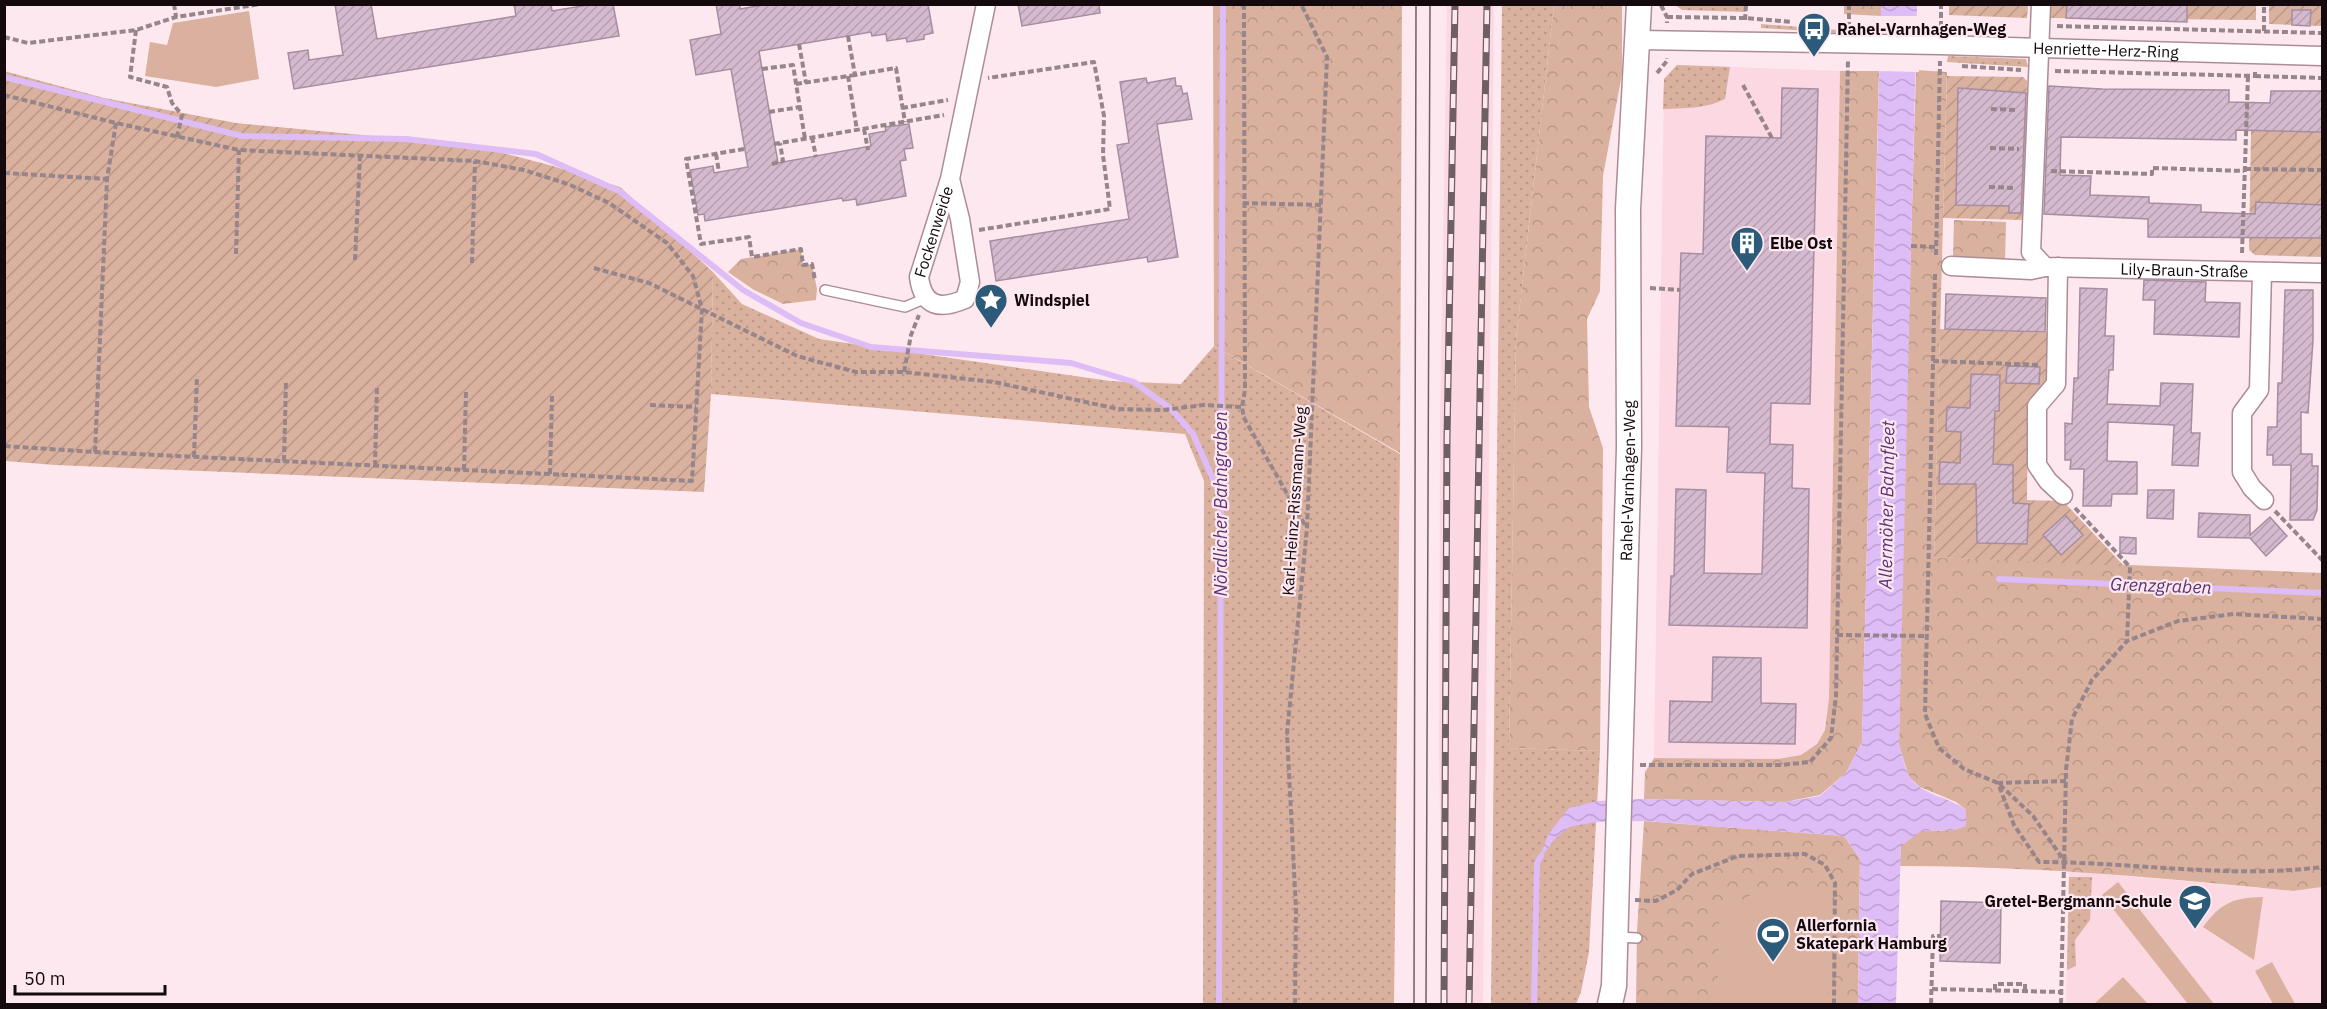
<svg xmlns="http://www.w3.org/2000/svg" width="2327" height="1009" font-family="'IBM Plex Sans',sans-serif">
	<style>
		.built { fill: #fbd8e2 }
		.grass { fill: url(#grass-dots) }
		.park { fill: url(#park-crowns) }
		.garden { fill: url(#garden-furrows) }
		.pitch { fill: #dab19e }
		.water { fill: url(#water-waves) }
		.pier { fill: #fee8ef }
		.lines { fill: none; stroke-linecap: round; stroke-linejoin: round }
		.stream { stroke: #debcf6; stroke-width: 6 }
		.building { fill: url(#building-hatch); stroke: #a68da0; stroke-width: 1.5 }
		.service-casing { stroke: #ac8c95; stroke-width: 12 }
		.minor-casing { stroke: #ac8c95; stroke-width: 21 }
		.tertiary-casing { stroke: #ac8c95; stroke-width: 27 }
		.path { stroke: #96858a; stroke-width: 4; stroke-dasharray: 6 3; stroke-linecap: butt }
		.service { stroke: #fff; stroke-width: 9 }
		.minor { stroke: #fff; stroke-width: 18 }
		.tertiary { stroke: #fff; stroke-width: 24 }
		.tram { stroke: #6e5f64; stroke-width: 1.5 }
		.rail-casing { stroke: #6e5f64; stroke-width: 7 }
		.rail { stroke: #fee8ef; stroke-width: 4.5; stroke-dasharray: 14; stroke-linecap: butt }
		.labels { text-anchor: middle; stroke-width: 4.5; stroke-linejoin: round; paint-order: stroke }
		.poi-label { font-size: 16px; font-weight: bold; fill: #14090d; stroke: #fee8ef; text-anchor: start }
		.street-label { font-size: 16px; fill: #14090d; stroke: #fee8ef }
		.water-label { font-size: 18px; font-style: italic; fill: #5c3377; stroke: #fee8ef }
	</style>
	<defs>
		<pattern id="grass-dots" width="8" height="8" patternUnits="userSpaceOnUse" patternTransform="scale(1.5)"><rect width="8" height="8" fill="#dab19e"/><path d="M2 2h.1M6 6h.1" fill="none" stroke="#ba9787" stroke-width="1.8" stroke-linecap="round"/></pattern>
		<pattern id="park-crowns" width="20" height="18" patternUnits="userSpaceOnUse" patternTransform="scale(1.5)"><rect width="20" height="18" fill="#dab19e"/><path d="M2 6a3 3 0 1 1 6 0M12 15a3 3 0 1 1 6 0" fill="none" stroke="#ba9787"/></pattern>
		<pattern id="garden-furrows" width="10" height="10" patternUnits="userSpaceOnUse" patternTransform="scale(1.5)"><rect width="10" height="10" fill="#dab19e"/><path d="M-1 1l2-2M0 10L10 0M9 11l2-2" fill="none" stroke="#ba9787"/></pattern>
		<pattern id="water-waves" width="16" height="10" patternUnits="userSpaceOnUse" patternTransform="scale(1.5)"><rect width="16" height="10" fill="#debcf6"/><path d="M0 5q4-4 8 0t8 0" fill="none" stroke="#bea0d2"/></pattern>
		<pattern id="building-hatch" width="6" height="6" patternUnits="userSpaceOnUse" patternTransform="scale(1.5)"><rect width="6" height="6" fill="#d5bacf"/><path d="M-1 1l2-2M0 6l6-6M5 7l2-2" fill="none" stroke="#b69fb1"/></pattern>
	</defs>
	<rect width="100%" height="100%" fill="#fee8ef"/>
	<g class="built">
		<path d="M1447 5H1494L1483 1004H1443L1439 754 1440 417Z"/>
		<path d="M1677 65 1840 71 1829 698 1825 730 1817 744 1801 755 1778 759 1654 758 1664 79Z"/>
		<path d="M2069 871 2293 891 2322 887V1004H2066Z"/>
	</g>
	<g class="grass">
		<path d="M1502 5H1554L1516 339 1509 748 1600 751 1589 952 1581 992 1576 1004H1491Z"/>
		<path d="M1675 5H1746V12L1682 10Z"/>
		<path d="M1761 24 1839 30 1841 33 1761 28Z"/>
		<path d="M1948 56 2026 59 2028 67 1947 62Z"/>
		<path d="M1677 65 1730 67 1725 99C1705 109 1685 108 1663 109L1664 79Z"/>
		<path d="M713 272 742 304 819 339 1110 381 1181 384 1214 346 1400 454 1394 1004H1203L1204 481 1185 434 711 394Z"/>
		<path d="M2069 877H2092L2090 920 2075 940 2076 966 2067 970Z"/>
	</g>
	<g class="park">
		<path d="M1213 5H1402L1400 453 1214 346Z"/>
		<path d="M1554 5H1622V74L1603 176 1600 291 1587 319 1589 407 1603 448 1600 751 1509 748 1516 339Z"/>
		<path d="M1844 5H1881V16L1844 14Z"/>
		<path d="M1916 70 1947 72 1934 557 2322 573V887L2293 891C2162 878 2032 866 1900 866L1901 845 1921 831 1953 830 1966 826V810L1956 802 1920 787 1909 777 1899 745 1902 556Z"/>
		<path d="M1840 71H1879L1862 742 1846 773 1820 795 1785 802 1644 799 1645 772 1654 758 1778 759 1801 755 1817 744 1825 730 1829 698Z"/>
		<path d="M1954 220 2006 222 2005 262 1953 260Z"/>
		<path d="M801 249 803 265 812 264 817 289 816 300 783 304 754 290 728 272 741 259Z"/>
		<path d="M1644 821 1844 836 1860 859 1858 1004H1636L1637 931Z"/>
	</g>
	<g class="garden">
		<path d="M1949 5H2028L2027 18 1949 15Z"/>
		<path d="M2050 5H2256V20L2050 18Z"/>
		<path d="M2269 5H2322V26L2269 24Z"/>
		<path d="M4 71 104 98 236 123 477 146 553 166 620 187 713 272 711 394 704 492 55 465 5 461Z"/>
		<path d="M1947 76 2023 77 2027 81 2024 220 1943 218Z"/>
		<path d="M2251 130 2322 132V257L2255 255 2249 250Z"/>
		<path d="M1940 329 2050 333 2047 381 2028 401 2027 500 2063 501 2124 566 1934 557Z"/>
	</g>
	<g class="pitch">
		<path d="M249 11 259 79 216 87 145 76 150 42 167 45 173 23Z"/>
		<path d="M2118 882 2214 1004H2188L2102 895Z"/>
		<path d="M1761 889H1783L1796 893 1829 895 1827 1004H1717L1719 922 1725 910Z"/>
		<path d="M2263 897 2254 960 2203 927C2221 903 2232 898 2263 897Z"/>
		<path d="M2272 962 2295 1004H2273L2255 971Z"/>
		<path d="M2123 977 2148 1004H2094Z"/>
	</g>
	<path class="water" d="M1881 5H1917L1899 745C1903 755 1904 768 1910 777 1921 795 1950 797 1966 810V826L1953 830 1921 831 1901 846 1896 1004H1858L1860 859 1844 836 1644 821 1596 822 1569 827 1554 840 1537 863 1549 833 1569 808 1597 801 1644 799 1785 802 1820 796 1846 773 1862 742Z"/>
	<path class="pier" d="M1878 16H1920L1919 72 1876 71 1874 62Z"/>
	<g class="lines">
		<g class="stream">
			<path d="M4 77 242 136 406 139 536 154 619 191 743 290 801 323 871 347 1071 363 1134 382 1171 409 1193 434 1220 495"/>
			<path d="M1999 579 2322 593"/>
			<path d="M1219 1004 1223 4"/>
			<path d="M1534 1004 1537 863 1541 856"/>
		</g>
	</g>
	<g class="building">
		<path d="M335 4H371L377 39 516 16 514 4H551L552 11 594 4H613L619 36 294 89 288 53 308 50 309 60 343 55Z"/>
		<path d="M716 4H740V9L769 4H928L933 33 924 35V39L907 42 906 38 887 41 886 34 872 36 871 32 759 51 778 163 871 146 869 134 886 131 885 127 909 124 913 148 904 149 906 160 900 161 906 196 857 205 856 199 843 201 842 198 705 221 704 214 698 215 690 170 713 166 714 173 748 167 731 69 696 75 690 40 721 34Z"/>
		<path d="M1018 4H1099L1100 13 1022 26Z"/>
		<path d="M2067 4H2187V22L2066 18Z"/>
		<path d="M2292 10H2311L2310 26 2292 25Z"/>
		<path d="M1146 78 1147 83 1175 78 1176 86H1181L1183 94 1187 93 1192 119 1157 124 1178 257 1148 262 1147 257 996 281 990 241 1129 219 1117 145 1129 143 1120 82Z"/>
		<path d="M2049 86 2102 89 2229 90V102L2270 103 2271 91H2322V132L2236 130V140L2061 137 2060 175 2091 176 2090 195 2149 197V203L2201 205V212L2255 214 2256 202 2322 205V238L2148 237V219L2044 214Z"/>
		<path d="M1782 88 1818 89 1810 404 1771 403 1770 444 1793 445 1792 488 1809 489 1807 628 1669 625 1671 576H1674L1676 489 1706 490 1704 573 1762 574 1765 473 1727 472 1729 427 1676 426 1681 253 1703 254 1706 136 1781 138Z"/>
		<path d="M1958 88 2026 93 2021 213H2009V206L1956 205Z"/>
		<path d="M2144 280 2206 282 2205 302 2240 303 2239 337 2154 334 2155 300H2143Z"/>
		<path d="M2080 288 2107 289 2105 336H2114L2113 370H2109L2107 404 2160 406 2161 383 2193 384 2191 433H2200L2198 466 2172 465 2174 425 2108 422 2107 461 2137 462V494H2112L2111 506H2083L2084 469H2070L2071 460H2065V423L2072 424 2074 378H2078Z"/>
		<path d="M2285 290H2313V340L2308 413 2301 412V454H2312V466H2318L2317 510 2313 520H2290L2291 465H2273V455H2267L2268 427H2277L2278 383H2282Z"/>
		<path d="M1946 294 2046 298 2045 332 1945 329Z"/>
		<path d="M2007 366 2040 367 2039 384 2006 383Z"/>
		<path d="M1971 374 2000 375 1999 411H1995L1993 464 2013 465V503L2029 504 2027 544 1977 543 1976 484H1939L1940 462 1960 463 1961 432 1946 431 1947 407 1970 408Z"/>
		<path d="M2148 490H2174L2173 519 2147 518Z"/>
		<path d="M2199 513 2250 515V535L2270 517 2287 536 2266 556 2250 538 2198 537Z"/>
		<path d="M2065 515 2083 535 2061 555 2043 535Z"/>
		<path d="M2120 537 2136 538V554L2120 553Z"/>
		<path d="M1713 657 1761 658V703L1796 704 1795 744 1669 742 1670 701 1712 702Z"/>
		<path d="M1941 901 2001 903 2000 963 1940 961Z"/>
	</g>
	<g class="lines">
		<g class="service-casing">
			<g id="service">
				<path d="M825 290 905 307 926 298"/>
				<path d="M1616 937 1637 938"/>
			</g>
		</g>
		<g class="minor-casing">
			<g id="minor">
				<path id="s1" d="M2041 4 2031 252 2045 267 2322 273"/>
				<path id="s2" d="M1638 40 1940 45 2322 56"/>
				<path id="s3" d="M950 179 960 219 970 282 965 299C940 310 923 307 919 277L950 179 986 4"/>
				<path d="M1951 266 2031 270 2045 267"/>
				<path d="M2058 267 2056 384 2037 406V465L2048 481 2063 495"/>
				<path d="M2262 272 2259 390 2242 413V472L2252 488 2264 500"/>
			</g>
		</g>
		<g class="tertiary-casing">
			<g id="tertiary">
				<path id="s4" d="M1610 1004 1614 986 1629 447 1628 209 1639 4"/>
			</g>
		</g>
		<g class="path">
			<path d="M174 4 176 17"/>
			<path d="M1244 4 1245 390 1242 407 1244 418 1306 527"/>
			<path d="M1661 5 1667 17V23"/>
			<path d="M1667 17 1745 18 1792 22"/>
			<path d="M1745 20 1746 4"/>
			<path d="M2057 26 2322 33"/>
			<path d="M1941 27V4"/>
			<path d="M1849 28V4"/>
			<path d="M136 30 130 77 167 87 172 103 182 115 177 137"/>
			<path d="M2264 31V4"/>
			<path d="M848 36 855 75 896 68 905 122"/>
			<path d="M4 37 28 43 136 30 176 17 261 4"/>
			<path d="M799 44 806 83"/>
			<path d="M1962 66 2021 70"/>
			<path d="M762 69 793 65 805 139"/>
			<path d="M2055 71 2255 76V70"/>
			<path d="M1657 73 1667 61V58"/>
			<path d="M848 76 857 130"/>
			<path d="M2255 76 2322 78"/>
			<path d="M796 84 855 75"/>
			<path d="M1743 85 1772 138"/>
			<path d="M4 95 116 123 239 150 475 161 524 170 568 184 609 203 667 243 693 276 702 309 692 481 95 452 4 446"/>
			<path d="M902 108 948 100"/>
			<path d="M1991 109 2018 110"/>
			<path d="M769 112 800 107"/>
			<path d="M864 129 868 150"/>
			<path d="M812 137 816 157"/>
			<path d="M774 144 944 115"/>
			<path d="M1990 148 2019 149"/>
			<path d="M744 149 686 159 701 244 749 237 752 257 801 249 803 265 812 264 815 280"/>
			<path d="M716 154 719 172"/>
			<path d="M772 164 783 161 780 143"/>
			<path d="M2245 169 2322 170"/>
			<path d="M2051 171 2152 174V168L2244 171"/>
			<path d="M4 173 107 179"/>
			<path d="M1989 187 2015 188"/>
			<path d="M1243 203 1322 205"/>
			<path d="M979 230 1110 209 1103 155 1104 116 1094 62 988 78"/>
			<path d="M1911 246 1936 247"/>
			<path d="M2242 253 2248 76"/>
			<path d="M236 254 239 150"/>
			<path d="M1936 255 1940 61"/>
			<path d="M355 260 360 156"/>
			<path d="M472 263 475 161"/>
			<path d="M594 268 649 283 797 356 856 372H904L994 382 1118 409 1163 410 1204 405 1242 407"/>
			<path d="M1935 274 1925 714 1939 748 1964 769 1998 783 2033 816 2065 862"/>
			<path d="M1650 288 1680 290"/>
			<path d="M1933 361 2040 365"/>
			<path d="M904 372 911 335 919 315"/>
			<path d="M650 405 696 407"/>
			<path d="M95 452 107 179 116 123"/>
			<path d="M194 457 197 376"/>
			<path d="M284 461 286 381"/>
			<path d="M375 466 377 386"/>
			<path d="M464 470 466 391"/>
			<path d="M550 474 552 396"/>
			<path d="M2075 508 2130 567 2127 641"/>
			<path d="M2275 511 2322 560"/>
			<path d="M1837 635 1927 636"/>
			<path d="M1640 765H1781L1810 762 1831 738 1836 696 1848 59"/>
			<path d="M2066 781 1998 783 2014 825 2039 862C2134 862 2228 879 2322 867"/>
			<path d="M1635 900 1656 901 1677 890 1692 874 1738 856 1805 854 1825 865 1835 883 1834 1004"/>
			<path d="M1932 989 2062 992"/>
			<path d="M1995 990V984H2025V990"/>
			<path d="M1295 1004 1296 909 1287 734 1307 528 1327 57 1301 4"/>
			<path d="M1931 1004 1933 936H1940"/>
			<path d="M2061 1004 2066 770 2072 719 2092 680 2127 641 2178 621 2234 614 2322 619"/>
		</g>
		<use href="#service" class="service"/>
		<use href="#minor" class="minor"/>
		<use href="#tertiary" class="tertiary"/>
		<g class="tram">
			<path d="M1414 1004 1416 4"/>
			<path d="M1426 1004 1430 4"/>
		</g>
		<g class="rail-casing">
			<g id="rail">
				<path d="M1444 1004 1447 438 1455 4"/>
				<path d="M1469 1004 1487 4"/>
			</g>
		</g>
		<use href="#rail" class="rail"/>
	</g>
	<defs>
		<g id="bus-pin" transform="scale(1.725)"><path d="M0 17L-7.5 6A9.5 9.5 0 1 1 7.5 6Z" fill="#2c5b7a" stroke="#fee8ef"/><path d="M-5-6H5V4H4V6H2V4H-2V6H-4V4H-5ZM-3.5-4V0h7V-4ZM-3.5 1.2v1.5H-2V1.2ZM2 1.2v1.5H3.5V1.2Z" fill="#fff"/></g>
		<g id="building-pin" transform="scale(1.725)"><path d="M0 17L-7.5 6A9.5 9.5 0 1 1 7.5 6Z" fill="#2c5b7a" stroke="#fee8ef"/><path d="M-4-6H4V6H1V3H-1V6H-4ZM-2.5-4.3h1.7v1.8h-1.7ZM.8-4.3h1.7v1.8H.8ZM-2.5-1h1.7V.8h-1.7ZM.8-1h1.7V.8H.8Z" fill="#fff"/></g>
		<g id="sight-pin" transform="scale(1.725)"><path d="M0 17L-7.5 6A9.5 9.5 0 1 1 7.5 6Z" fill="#2c5b7a" stroke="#fee8ef"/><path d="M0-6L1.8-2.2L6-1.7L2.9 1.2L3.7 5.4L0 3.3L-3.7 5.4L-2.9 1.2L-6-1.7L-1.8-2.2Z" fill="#fff"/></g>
		<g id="school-pin" transform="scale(1.725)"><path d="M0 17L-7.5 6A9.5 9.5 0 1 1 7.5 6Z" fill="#2c5b7a" stroke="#fee8ef"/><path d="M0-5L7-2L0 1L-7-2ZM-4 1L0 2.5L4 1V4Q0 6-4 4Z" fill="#fff"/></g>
		<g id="stadium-pin" transform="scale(1.725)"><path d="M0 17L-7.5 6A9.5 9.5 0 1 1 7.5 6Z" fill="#2c5b7a" stroke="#fee8ef"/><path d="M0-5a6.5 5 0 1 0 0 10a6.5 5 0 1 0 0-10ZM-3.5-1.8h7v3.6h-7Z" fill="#fff"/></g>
	</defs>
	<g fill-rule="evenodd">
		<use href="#bus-pin" x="1814" y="29"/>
		<use href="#building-pin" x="1747" y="243"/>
		<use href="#sight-pin" x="991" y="300"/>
		<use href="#school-pin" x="2195" y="901"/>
		<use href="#stadium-pin" x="1773" y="934"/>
	</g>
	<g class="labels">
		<g class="poi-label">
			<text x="1837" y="35">Rahel-Varnhagen-Weg</text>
			<text x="1770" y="249">Elbe Ost</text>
			<text x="1014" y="306">Windspiel</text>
			<text x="2172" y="907" text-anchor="end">Gretel-Bergmann-Schule</text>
			<text x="1796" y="931">Allerfornia<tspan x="1796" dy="18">Skatepark Hamburg</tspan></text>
		</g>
		<g class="street-label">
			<text dy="6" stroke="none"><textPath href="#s2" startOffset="468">Henriette-Herz-Ring</textPath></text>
			<text dy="6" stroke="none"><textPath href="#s3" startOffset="234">Fockenweide</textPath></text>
			<text dy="6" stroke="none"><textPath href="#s1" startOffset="408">Lily-Braun-Straße</textPath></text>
			<text dy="6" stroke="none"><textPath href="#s4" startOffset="524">Rahel-Varnhagen-Weg</textPath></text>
			<text transform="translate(1294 501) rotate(-86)" y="6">Karl-Heinz-Rissmann-Weg</text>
		</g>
		<g class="water-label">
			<text transform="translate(1221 504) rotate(-90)" y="6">Nördlicher Bahngraben</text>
			<text transform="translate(1887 505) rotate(-89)" y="6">Allermöher Bahnfleet</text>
			<text transform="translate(2161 586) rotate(2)" y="6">Grenzgraben</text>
		</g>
	</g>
	<rect width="2327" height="1009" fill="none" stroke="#14090d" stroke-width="12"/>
	<path d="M15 985v9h150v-9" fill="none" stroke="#14090d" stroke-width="3"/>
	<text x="24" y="985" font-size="18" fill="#14090d" stroke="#fee8ef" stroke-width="4.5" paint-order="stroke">50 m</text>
</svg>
